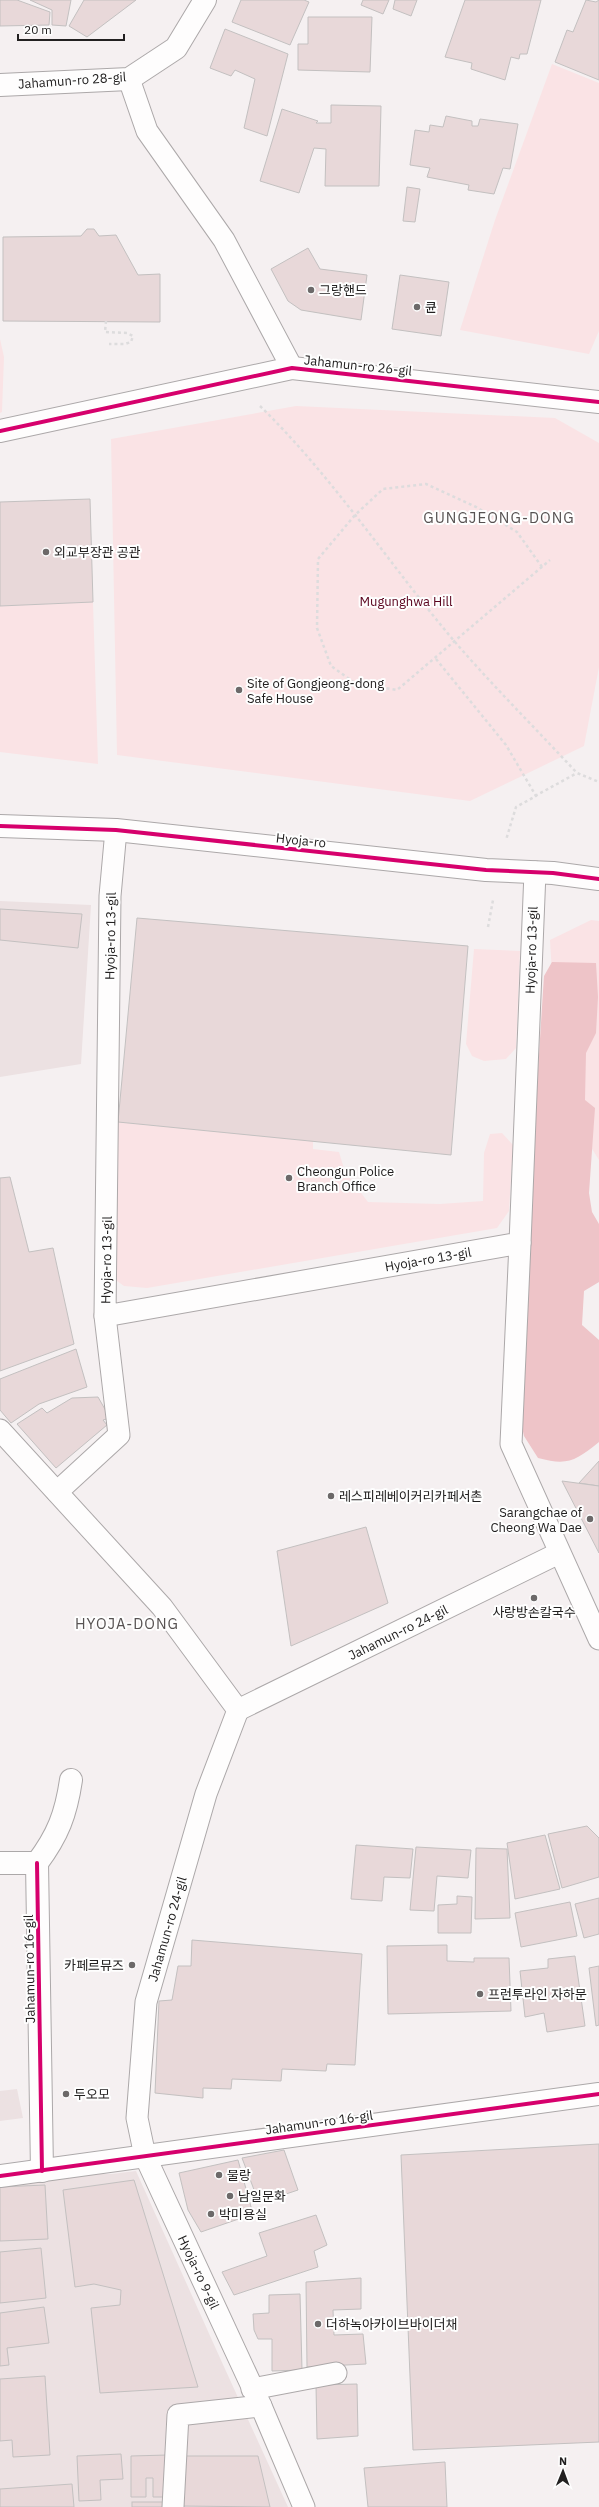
<svg xmlns="http://www.w3.org/2000/svg" width="599" height="2507" font-family="'IBM Plex Sans','Noto Sans KR',sans-serif">
	<style>
		.built { fill: #ece1e2 }
		.green { fill: #fae3e5 }
		.forest { fill: #eec4c8 }
		.building { fill: #e8d8d9; stroke: #c3c0c0 }
		.lines { fill: none; stroke-linecap: round; stroke-linejoin: round }
		.service-casing { stroke: #aca8a9; stroke-width: 23 }
		.minor-casing { stroke: #aca8a9; stroke-width: 24 }
		.tertiary-casing { stroke: #aca8a9; stroke-width: 24 }
		.path { stroke: #dddcdd; stroke-width: 2.5; stroke-dasharray: 3 3; stroke-linecap: butt }
		.service { stroke: #fefdfd; stroke-width: 21 }
		.minor { stroke: #fefdfd; stroke-width: 22 }
		.tertiary { stroke: #fefdfd; stroke-width: 22 }
		.cycleway-casing { stroke: #fefefe; stroke-width: 6 }
		.cycleway { stroke: #d6006c; stroke-width: 4 }
		.poi-dot { fill: #6c6969; stroke: #fefefe; stroke-width: 1.5 }
		.labels { text-anchor: middle; stroke-width: 4; stroke-linejoin: round; paint-order: stroke }
		.street-label { font-size: 13px; fill: #222020; stroke: #fefefe }
		.poi-label { font-size: 13px; fill: #222020; stroke: #fefefe; text-anchor: start }
		.park-label { font-size: 13px; fill: #58011b; stroke: #fefefe }
		.quarter-label { font-size: 15px; letter-spacing: 1px; fill: #575252; stroke: #fefefe }
	</style>
	<rect width="100%" height="100%" fill="#f5f0f1"/>
	<g class="built">
		<path d="M0 901 91 905 81 1064 0 1077Z"/>
		<path d="M17 2089 23 2118 0 2121V2091Z"/>
		<path d="M136 2171 220 2358 288 2507H0V2180L42 2174H112Z"/>
	</g>
	<g class="green">
		<path d="M552 64 599 83V331L589 354 460 330 495 220Z"/>
		<path d="M0 339 4 357 2 412 0 413Z"/>
		<path d="M296 406 555 418 599 443V667L584 746 470 801 117 755 111 439Z"/>
		<path d="M93 602 98 764 0 752V606Z"/>
		<path d="M591 920 599 921V1160L559 1096 550 940Z"/>
		<path d="M474 949 520 951 516 1048 506 1059 484 1061 472 1056 466 1044Z"/>
		<path d="M118 1122 313 1141V1149L339 1152 345 1172 368 1202 440 1204 483 1201 484 1153 490 1134 502 1133 513 1145 509 1211 497 1228 147 1288 124 1286 113 1278Z"/>
	</g>
	<path class="forest" d="M552 962 596 963 598 997 596 1033 586 1053 585 1100 595 1108 589 1193 592 1212 599 1224V1282L584 1291 582 1325 599 1340V1442C575 1461 568 1466 538 1458L524 1436 517 1406 543 991 544 976Z"/>
	<g class="building">
		<path d="M0 0H17L50 12 49 25 0 26Z"/>
		<path d="M30 0H71L66 26 52 25V10Z"/>
		<path d="M84 0H136L87 37 69 26Z"/>
		<path d="M241 0H304L309 2 290 45 232 22Z"/>
		<path d="M363 0H389L383 14 361 5Z"/>
		<path d="M395 0H417L411 16 393 9Z"/>
		<path d="M465 0H541L527 54H520L519 59 511 57 505 80 471 69 472 63 445 57Z"/>
		<path d="M586 0 596 2 599 0V80L555 62 567 30 573 32Z"/>
		<path d="M308 17H372L370 72 298 70V44H308Z"/>
		<path d="M225 29 288 54 267 136 244 128 255 79 235 70 231 76 210 68Z"/>
		<path d="M331 105 381 106 379 186H325L326 149 314 148 299 193 260 181 282 109 318 121 316 123H331Z"/>
		<path d="M446 116 472 121V126H478L480 119 518 124 510 169 503 168 494 194 468 190 469 185 427 177 430 168 410 165 415 130 429 132 430 125 443 127Z"/>
		<path d="M407 187 420 189 415 222 403 221Z"/>
		<path d="M87 229H94L99 236 116 235 138 275 160 274V322L3 321V237L81 236Z"/>
		<path d="M308 248 320 269 367 275 361 320 301 310 288 301 271 269Z"/>
		<path d="M400 275 449 282 441 336 392 329Z"/>
		<path d="M90 499 93 602 0 606V502Z"/>
		<path d="M0 909 82 914 78 948 0 940Z"/>
		<path d="M137 918 468 946 451 1155 118 1122Z"/>
		<path d="M10 1177 29 1252 53 1248 74 1344 0 1371V1178Z"/>
		<path d="M76 1349 87 1387 39 1404 11 1423 0 1410V1379Z"/>
		<path d="M98 1397 110 1418 103 1420 107 1425 56 1468 17 1424 42 1408 47 1413 72 1398Z"/>
		<path d="M599 1461V1486L579 1483Z"/>
		<path d="M562 1481 599 1486V1553Z"/>
		<path d="M366 1527 388 1603 291 1646 277 1551Z"/>
		<path d="M587 1826 599 1838V1877L562 1888 548 1834Z"/>
		<path d="M545 1835 560 1889 515 1899 507 1843Z"/>
		<path d="M356 1845 413 1849 410 1878 384 1877 382 1901 351 1899Z"/>
		<path d="M416 1847 471 1850 468 1878 437 1876 434 1911 410 1910Z"/>
		<path d="M476 1848 507 1849 510 1918 475 1919Z"/>
		<path d="M457 1896 472 1897 471 1933H438V1905L457 1904Z"/>
		<path d="M599 1898V1934L584 1938 575 1904Z"/>
		<path d="M570 1902 577 1936 521 1947 515 1913Z"/>
		<path d="M192 1940 362 1954 355 2065 327 2064 326 2071 282 2069 281 2081 232 2079 231 2089 203 2088V2098L155 2093 159 2001 172 2000 178 1966H191Z"/>
		<path d="M447 1945V1961L474 1962V1958H509L511 2011 388 2014 387 1946Z"/>
		<path d="M575 1956 585 2026 547 2032 544 2013 525 2017 520 1971 548 1968V1959Z"/>
		<path d="M599 1966V2025L596 2026 589 1968Z"/>
		<path d="M599 2144V2442L413 2450 401 2155Z"/>
		<path d="M284 2150 298 2190 259 2203 242 2158Z"/>
		<path d="M238 2160 253 2214 201 2232 188 2210 179 2173Z"/>
		<path d="M134 2180 198 2387 100 2393 91 2308 120 2305 121 2290 94 2284 75 2287 63 2190Z"/>
		<path d="M45 2185 48 2239 0 2241V2187Z"/>
		<path d="M316 2215 327 2245 314 2251 318 2267 234 2295 222 2272 267 2256 259 2233Z"/>
		<path d="M41 2248 46 2298 0 2303V2252Z"/>
		<path d="M361 2278V2309L333 2310 334 2335 363 2334 366 2364 307 2367 306 2282Z"/>
		<path d="M300 2294 302 2370 272 2371V2339H258L254 2330 253 2314 269 2313V2295Z"/>
		<path d="M44 2307 49 2343 7 2348 9 2365 0 2366V2313Z"/>
		<path d="M45 2376 50 2455 13 2457 12 2440 0 2441V2379Z"/>
		<path d="M357 2384 358 2436 317 2439 316 2385Z"/>
		<path d="M121 2454 123 2479 100 2480 101 2500 79 2501 77 2456Z"/>
		<path d="M168 2455V2497H153V2478H146V2497H131V2456Z"/>
		<path d="M181 2456H258L270 2507 181 2506Z"/>
		<path d="M445 2462 447 2507H368L364 2468Z"/>
		<path d="M72 2484 74 2507H0V2489Z"/>
		<rect x="132" y="2502" width="34" height="5"/>
	</g>
	<g class="lines">
		<g class="service-casing">
			<g id="service">
				<path d="M129 79 147 131 224 240 292 368"/>
				<path d="M116 830 110 896 105 1316 520 1243 511 1444 599 1639"/>
				<path d="M520 1243 535 872"/>
				<path d="M0 1430 162 1607 238 1710 206 1794 146 2002 137 2118 145 2156 261 2406 304 2507"/>
				<path d="M57 1492 119 1435 105 1316"/>
				<path d="M238 1710 559 1553"/>
				<path d="M252 2389 336 2373"/>
				<path d="M173 2507 178 2415 261 2406"/>
			</g>
		</g>
		<g class="minor-casing">
			<g id="minor">
				<path d="M0 431 292 368 599 402"/>
				<path d="M0 1863H37C58 1835 66 1814 71 1780"/>
				<path d="M37 1863 42 2171"/>
				<path d="M0 2176 599 2094"/>
			</g>
		</g>
		<g class="tertiary-casing">
			<g id="tertiary">
				<path d="M0 85 129 79 176 48 205 0"/>
				<path d="M0 826 116 830 486 870 553 873 599 879"/>
			</g>
		</g>
		<g class="path">
			<path d="M106 321 105 332 127 333 133 336 131 342 125 344H109"/>
			<path d="M260 406C333 477 389 564 455 642 494 687 536 729 577 773L599 782"/>
			<path d="M542 567 517 532 476 507 426 484 383 489 355 515 318 559 317 628 331 666 355 683 397 690 550 560"/>
			<path d="M436 659 506 745 536 796 516 807 506 840"/>
			<path d="M535 796 577 773"/>
			<path d="M488 927 493 900"/>
		</g>
		<use href="#service" class="service"/>
		<use href="#minor" class="minor"/>
		<use href="#tertiary" class="tertiary"/>
		<g class="cycleway-casing">
			<g id="cycleway">
				<path d="M0 431 292 368 599 402"/>
				<path d="M0 826 116 830 486 870 553 873 599 879"/>
				<path d="M37 1863 42 2171"/>
				<path d="M0 2176 599 2094"/>
			</g>
		</g>
		<use href="#cycleway" class="cycleway"/>
	</g>
	<g class="poi-dot">
		<circle cx="311" cy="290" r="4"/>
		<circle cx="417" cy="307" r="4"/>
		<circle cx="46" cy="552" r="4"/>
		<circle cx="239" cy="690" r="4"/>
		<circle cx="289" cy="1178" r="4"/>
		<circle cx="331" cy="1496" r="4"/>
		<circle cx="590" cy="1519" r="4"/>
		<circle cx="534" cy="1598" r="4"/>
		<circle cx="132" cy="1965" r="4"/>
		<circle cx="480" cy="1994" r="4"/>
		<circle cx="66" cy="2094" r="4"/>
		<circle cx="219" cy="2175" r="4"/>
		<circle cx="230" cy="2196" r="4"/>
		<circle cx="211" cy="2214" r="4"/>
		<circle cx="318" cy="2324" r="4"/>
	</g>
	<g class="labels">
		<g class="street-label">
			<text transform="translate(72 80) rotate(-4)" y="5">Jahamun-ro 28-gil</text>
			<text transform="translate(358 365) rotate(6)" y="5">Jahamun-ro 26-gil</text>
			<text transform="translate(301 840) rotate(6)" y="5">Hyoja-ro</text>
			<text transform="translate(110 936) rotate(-89)" y="5">Hyoja-ro 13-gil</text>
			<text transform="translate(531 950) rotate(-88)" y="5">Hyoja-ro 13-gil</text>
			<text transform="translate(428 1259) rotate(-10)" y="5">Hyoja-ro 13-gil</text>
			<text transform="translate(106 1260) rotate(-89)" y="5">Hyoja-ro 13-gil</text>
			<text transform="translate(398 1632) rotate(-26)" y="5">Jahamun-ro 24-gil</text>
			<text transform="translate(167 1929) rotate(-74)" y="5">Jahamun-ro 24-gil</text>
			<text transform="translate(29 1969) rotate(-91)" y="5">Jahamun-ro 16-gil</text>
			<text transform="translate(319 2122) rotate(-8)" y="5">Jahamun-ro 16-gil</text>
			<text transform="translate(199 2272) rotate(65)" y="5">Hyoja-ro 9-gil</text>
		</g>
		<g class="poi-label">
			<text x="319" y="295">그랑핸드</text>
			<text x="425" y="312">큔</text>
			<text x="54" y="557">외교부장관 공관</text>
			<text x="247" y="688">Site of Gongjeong-dong<tspan x="247" dy="15">Safe House</tspan></text>
			<text x="297" y="1176">Cheongun Police<tspan x="297" dy="15">Branch Office</tspan></text>
			<text x="339" y="1501">레스피레베이커리카페서촌</text>
			<text x="582" y="1517" text-anchor="end">Sarangchae of<tspan x="582" dy="15">Cheong Wa Dae</tspan></text>
			<text x="534" y="1617" text-anchor="middle">사랑방손칼국수</text>
			<text x="124" y="1970" text-anchor="end">카페르뮤즈</text>
			<text x="488" y="1999">프런투라인 자하문</text>
			<text x="74" y="2099">두오모</text>
			<text x="227" y="2180">물랑</text>
			<text x="238" y="2201">남일문화</text>
			<text x="219" y="2219">박미용실</text>
			<text x="326" y="2329">더하녹아카이브바이더채</text>
		</g>
		<g class="park-label">
			<text x="406" y="606">Mugunghwa Hill</text>
		</g>
		<g class="quarter-label">
			<text x="499" y="523">GUNGJEONG-DONG</text>
			<text x="127" y="1629">HYOJA-DONG</text>
		</g>
	</g>
	<g transform="translate(563 2471) rotate(1)" stroke="#fefefe" stroke-width="3" paint-order="stroke">
	<path d="M0-3L7 15L0 10L-7 15Z" fill="#222020"/>
	<text y="-6" font-size="11" font-weight="bold" text-anchor="middle" fill="#222020">N</text>
	</g>
	<path d="M18 34v6h106v-6" fill="none" stroke="#222020" stroke-width="2"/>
	<text x="24" y="34" font-size="12" fill="#222020" stroke="#fefefe" stroke-width="3" paint-order="stroke">20 m</text>
</svg>
